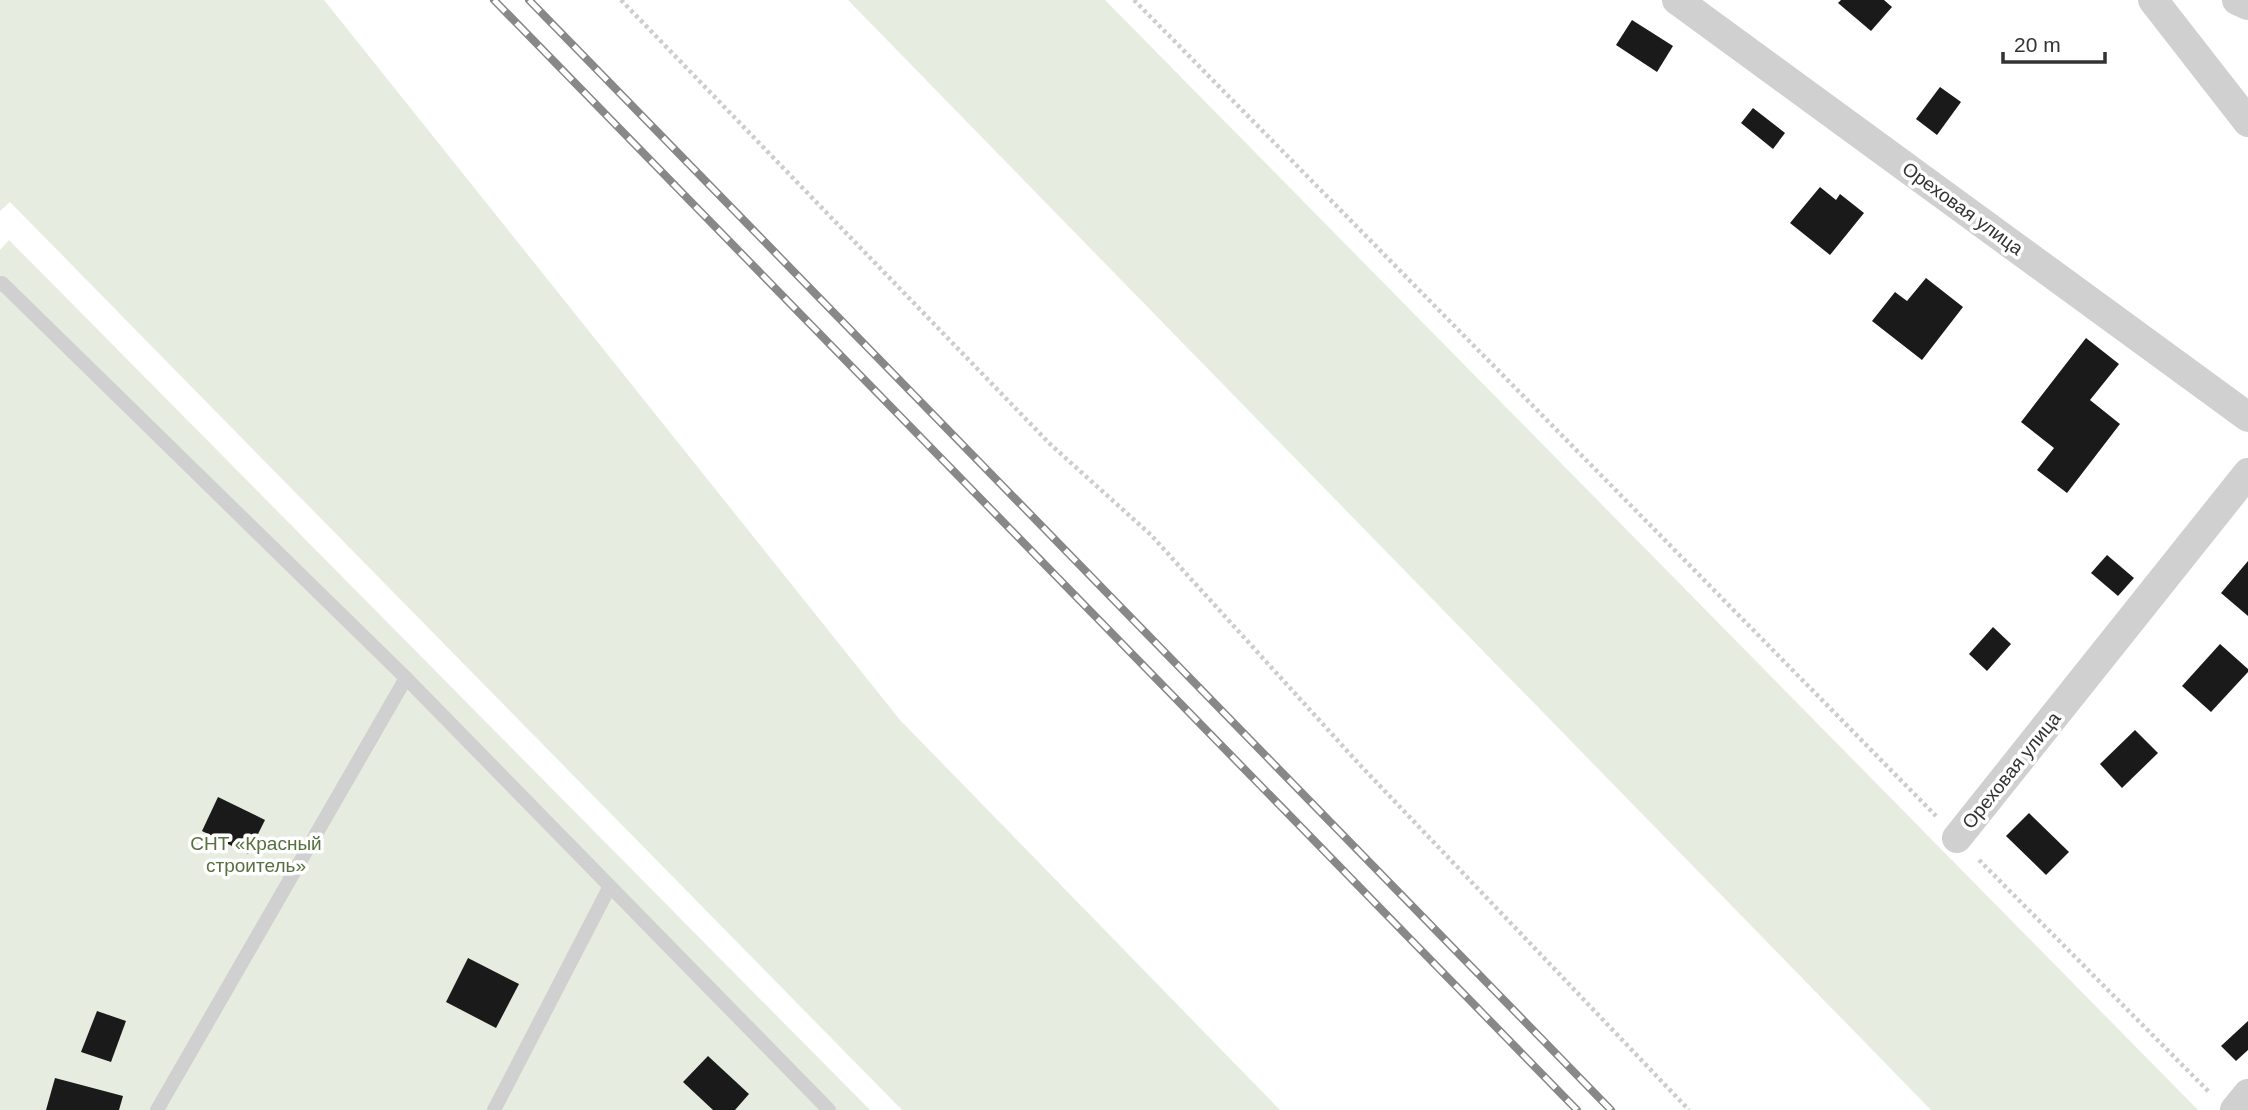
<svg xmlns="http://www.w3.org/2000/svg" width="2248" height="1110" font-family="Helvetica,sans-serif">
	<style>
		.green { fill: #e6ecdf }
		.building { fill: #1a1a1a }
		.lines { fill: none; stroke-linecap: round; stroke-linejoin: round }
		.path { stroke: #cdcdcd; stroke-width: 4.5; stroke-dasharray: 3.5 3.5; stroke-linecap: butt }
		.lane { stroke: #d0d0d0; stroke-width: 14 }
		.street { stroke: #d0d0d0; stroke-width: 30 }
		.rail-casing { stroke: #888; stroke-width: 8 }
		.rail { stroke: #fff; stroke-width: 5; stroke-dasharray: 16; stroke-linecap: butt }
		.labels { text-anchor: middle; stroke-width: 7; stroke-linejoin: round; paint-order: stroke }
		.street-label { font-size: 19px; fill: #333; stroke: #fff }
		.park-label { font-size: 19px; fill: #56703f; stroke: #fff }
	</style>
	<rect width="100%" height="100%" fill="#fff"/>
	<g class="green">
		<path d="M0 0H324L900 720 1280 1110H902L10 202 0 211Z"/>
		<path d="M848 0H1105L2198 1110H1931Z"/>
		<path d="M9 240 870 1110H0V250Z"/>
	</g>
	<g class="building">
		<path d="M1841 0H1884L1892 7 1871 31 1838 3Z"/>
		<path d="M1632 20 1673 46 1657 72 1616 45Z"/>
		<path d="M1940 87 1961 102 1937 135 1916 119Z"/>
		<path d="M1753 108 1785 133 1773 149 1741 123Z"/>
		<path d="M1820 187 1836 200 1840 194 1864 213 1830 255 1790 223Z"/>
		<path d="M1926 278 1963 307 1922 360 1872 321 1895 292 1907 301Z"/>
		<path d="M2086 338 2119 364 2090 400 2120 424 2067 493 2037 470 2054 448 2021 422Z"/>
		<path d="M2107 555 2134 578 2118 596 2091 573Z"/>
		<path d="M2248 561V616L2221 593Z"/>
		<path d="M1993 627 2011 644 1987 671 1969 654Z"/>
		<path d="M2220 644 2248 669V672L2211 712 2182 686Z"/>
		<path d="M2135 730 2158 753 2122 788 2100 764Z"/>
		<path d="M218 797 265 820 248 854 202 831Z"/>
		<path d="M2029 813 2069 852 2046 875 2006 836Z"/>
		<path d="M468 958 519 984 496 1028 446 1002Z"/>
		<path d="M97 1011 126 1021 111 1062 81 1052Z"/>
		<path d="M2248 1021V1050L2236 1061 2221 1046Z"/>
		<path d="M708 1056 749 1094 735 1110H713L683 1082Z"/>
		<path d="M55 1078 123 1096 119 1110H46Z"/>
	</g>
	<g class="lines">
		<g class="path">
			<path d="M621 0 1050 444 1151 535 1360 765 1689 1110"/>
			<path d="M1134 0 1936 816"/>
			<path d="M1979 860 2209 1092"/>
		</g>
		<g class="lane">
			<path d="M0 285 2 283 406 678 829 1110"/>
			<path d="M157 1110 406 678"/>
			<path d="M494 1110 609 888"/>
		</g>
		<g class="street">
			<path d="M1677 0 2248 417"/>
			<path d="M2153 0 2248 122"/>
			<path d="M2237 0 2248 5"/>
			<path d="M1957 838 2248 473"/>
			<path d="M2235 1110 2248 1094"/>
		</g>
		<g class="rail-casing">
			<g id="rail">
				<path d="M494 0 1577 1110"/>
				<path d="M529 0 1611 1110"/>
			</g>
		</g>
		<use href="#rail" class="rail"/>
	</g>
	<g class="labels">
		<g class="street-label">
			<text transform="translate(1963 208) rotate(36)" y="7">Ореховая улица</text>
			<text transform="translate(2011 770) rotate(-51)" y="7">Ореховая улица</text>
		</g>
		<g class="park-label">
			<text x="256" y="850">СНТ «Красный<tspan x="256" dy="22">строитель»</tspan></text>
		</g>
	</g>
	<path d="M2003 52v10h102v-10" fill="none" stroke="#333333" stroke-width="3.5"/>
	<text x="2014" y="52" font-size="21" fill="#333333" stroke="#ffffff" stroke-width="5" paint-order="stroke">20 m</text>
</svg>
